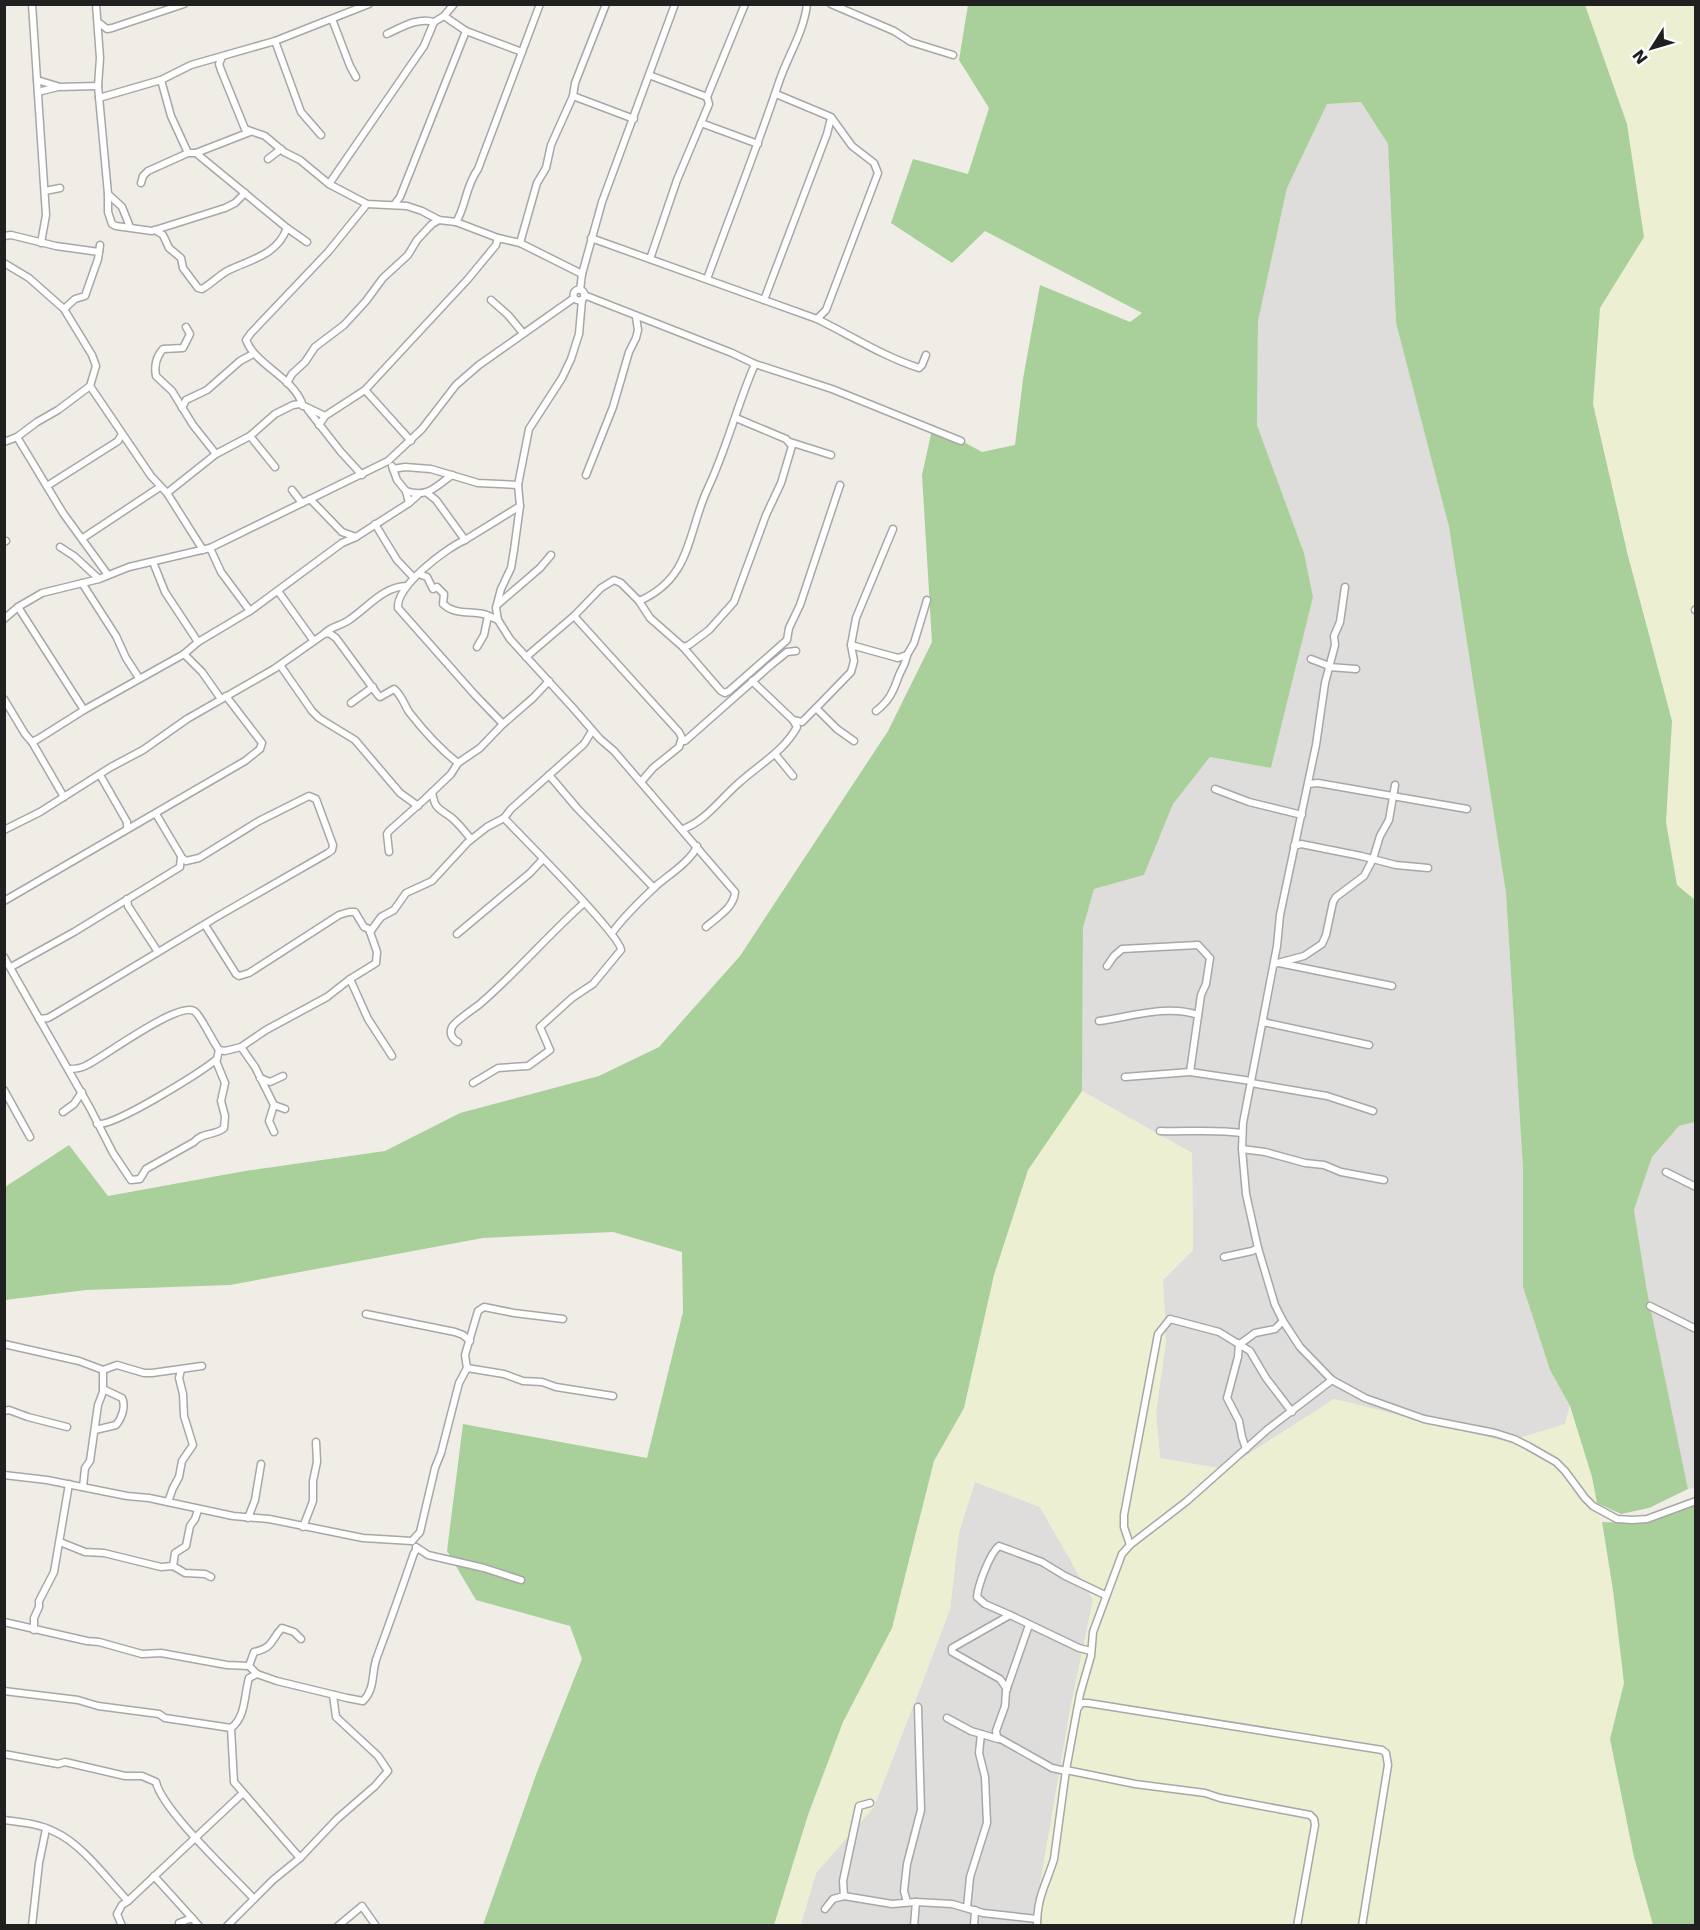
<svg xmlns="http://www.w3.org/2000/svg" width="1700" height="1930" font-family="'DejaVu Sans',sans-serif">
	<style>
		.residential { fill: #dedddc }
		.farmland { fill: #ecefd1 }
		.forest { fill: #a9d09a }
		.lines { fill: none; stroke-linecap: round; stroke-linejoin: round }
		.minor-casing { stroke: #a7a7a7; stroke-width: 9 }
		.minor { stroke: #fff; stroke-width: 6 }
	</style>
	<rect width="100%" height="100%" fill="#f0ede6"/>
	<g class="residential">
		<path d="M1361 102 1388 144 1396 323 1449 527 1506 893 1523 1169V1287L1550 1370 1570 1406 1565 1424 1507 1442 1334 1399 1225 1470 1160 1458 1156 1413 1166 1341 1163 1280 1193 1250 1192 1153 1082 1091 1083 928 1094 889 1144 875 1173 804 1210 757 1271 768 1313 597 1304 553 1257 425 1258 321 1287 188 1327 104Z"/>
		<path d="M1695 1122V1488L1688 1489 1647 1291 1634 1210 1652 1157 1679 1126Z"/>
		<path d="M975 1482 1040 1507 1093 1600 1070 1710 1033 1925 802 1926V1920L816 1873 874 1807 921 1686 950 1609 959 1532Z"/>
	</g>
	<g class="farmland">
		<path d="M1585 5H1695L1696 660 1693 666 1696 685 1695 900 1677 885 1666 822 1672 721 1628 556 1593 404 1600 308 1644 237Z"/>
		<path d="M1082 1091 1192 1153 1193 1250 1163 1280 1166 1341 1156 1413 1160 1458 1225 1469 1334 1399 1507 1442 1565 1424 1570 1406 1592 1477 1613 1590 1624 1683 1610 1739 1634 1857 1653 1925H1033L1070 1710 1093 1600 1040 1507 975 1482 959 1532 950 1609 874 1807 816 1873 802 1920V1925L774 1926 808 1815 843 1722 892 1628 934 1461 964 1408 994 1275 1028 1170Z"/>
	</g>
	<g class="forest">
		<path d="M968 5H1585L1627 124 1644 237 1600 308 1593 404 1628 556 1672 721 1666 822 1677 885 1695 900V1122L1679 1126 1652 1157 1634 1210 1647 1291 1688 1489 1649 1508 1621 1514 1597 1503 1592 1477 1570 1406 1550 1370 1523 1287V1169L1506 893 1449 527 1396 323 1388 144 1361 102 1327 104 1287 188 1258 321 1257 425 1304 553 1313 597 1271 768 1210 757 1173 804 1144 875 1094 889 1083 928 1082 1091 1028 1170 994 1275 964 1408 934 1461 892 1628 843 1722 808 1815 774 1925H483L537 1772 582 1659 570 1626 476 1600 447 1551 463 1424 647 1458 683 1312 682 1252 613 1232 483 1238 230 1285 86 1290 5 1300V1187L69 1145 108 1196 245 1171 385 1151 460 1113 599 1076 659 1047 740 956 888 731 932 642 922 475 933 425 982 452 1015 445 1023 379 1040 285 1130 322 1142 313 985 231 952 263 891 223 913 159 968 174 989 108 959 60Z"/>
		<path d="M1695 1502V1925H1653L1634 1857 1610 1739 1624 1683 1613 1590 1602 1522C1642 1523 1660 1521 1695 1502Z"/>
	</g>
	<g class="lines">
		<g class="minor-casing">
			<g id="minor">
				<path d="M32 4 46 215 41 243"/>
				<path d="M96 4 100 58 98 86 108 194V212L112 224 116 226 152 231 225 208 235 203 245 193"/>
				<path d="M831 4 894 31 911 42 953 55"/>
				<path d="M444 16 466 31 522 52"/>
				<path d="M332 19 350 66 356 77"/>
				<path d="M98 22 107 29 112 28 184 4"/>
				<path d="M387 34C402 27 418 17 434 22"/>
				<path d="M275 41 301 112 321 135"/>
				<path d="M222 57 219 64 221 70 245 129 265 136 284 152 300 160 329 184 367 204 407 206 422 211 439 220 456 222C466 207 465 187 478 169L540 4"/>
				<path d="M649 75 707 97"/>
				<path d="M37 80 57 86"/>
				<path d="M161 80 171 116 188 153"/>
				<path d="M38 92 58 87 98 86"/>
				<path d="M573 96 634 119"/>
				<path d="M99 98 161 80 191 65 275 41 369 4"/>
				<path d="M701 123 758 144"/>
				<path d="M196 153 287 228 307 242"/>
				<path d="M268 159 281 149"/>
				<path d="M141 183 143 176 148 171 188 153H196L250 132"/>
				<path d="M329 184 424 46 434 22 444 16 454 4"/>
				<path d="M45 191 60 188"/>
				<path d="M108 194 122 207 130 227"/>
				<path d="M394 205 400 197 466 31"/>
				<path d="M456 222 498 238"/>
				<path d="M155 230 163 235 169 248 181 258 183 268 198 288 202 289C211 284 219 275 229 270 252 259 277 255 287 228"/>
				<path d="M4 236 11 235 56 246 99 252"/>
				<path d="M591 238 817 319 826 310 878 173 874 163 852 146 831 117 776 94"/>
				<path d="M520 243 537 183 546 168 551 145 573 96 575 83 606 4"/>
				<path d="M650 259 677 180 709 104 707 97 745 4"/>
				<path d="M4 263 29 278 64 309 92 355 96 366 90 386 58 410 37 422 17 437 4 442"/>
				<path d="M707 279C731 213 757 148 779 82 788 55 804 32 807 4"/>
				<circle cx="579" cy="295" r="5.5"/>
				<path d="M580 290 582 274 602 202 675 4"/>
				<path d="M584 295 732 353 755 364C737 405 727 448 708 488 687 533 692 578 639 601"/>
				<path d="M491 300 508 315 523 333"/>
				<path d="M582 300 579 334 571 359 562 378 529 429 518 485 520 506 514 550 511 568 501 589 496 608 498 620 510 639 573 708 600 739 614 751 735 892C734 908 717 917 706 927"/>
				<path d="M764 300 827 134 831 118"/>
				<path d="M64 309 75 299 85 296 98 259 100 245"/>
				<path d="M817 319C852 336 882 356 919 368L922 365 926 355"/>
				<path d="M186 327 190 334 183 348 163 349C156 357 154 366 156 376L172 391 193 425 216 454"/>
				<path d="M755 364 832 389 961 441"/>
				<path d="M287 383 292 374 305 362 315 347 344 325 366 301 383 278 408 255 417 240 432 224 439 220"/>
				<path d="M90 386 151 476 167 493 203 550"/>
				<path d="M365 390 411 441"/>
				<path d="M303 406C294 377 256 366 246 340L251 333 328 252 367 204"/>
				<path d="M182 408 186 400 207 390 240 361 253 354"/>
				<path d="M308 410 341 452 362 475"/>
				<path d="M319 425 325 416 365 390 468 279 496 245 498 238 520 243 582 274"/>
				<path d="M250 436 275 467"/>
				<path d="M17 437 63 513 108 575"/>
				<path d="M790 442 831 455"/>
				<path d="M392 466 397 480 406 491 409 503"/>
				<path d="M393 469 405 467 431 469 478 483 518 485"/>
				<path d="M586 475 613 407 629 352 636 338 638 330 636 317"/>
				<path d="M47 486 118 441 122 434"/>
				<path d="M292 490 302 503"/>
				<path d="M406 491C428 498 435 487 452 475"/>
				<path d="M167 493 216 454 250 436 275 414 293 405 300 404 325 416"/>
				<path d="M427 493 436 500 465 540 520 506"/>
				<path d="M310 499 342 532 356 537"/>
				<path d="M375 524 397 560 414 578"/>
				<path d="M83 538 160 487"/>
				<path d="M465 540C446 548 396 586 398 608L475 695 503 724"/>
				<path d="M4 542 6 541"/>
				<path d="M60 547 74 556 99 579"/>
				<path d="M210 548 221 572 250 611"/>
				<path d="M153 562 165 592 198 642"/>
				<path d="M419 574 427 577 433 589 437 587 444 594 443 604C455 615 469 611 483 614 488 615 493 618 498 620"/>
				<path d="M82 583 116 636 126 658 139 678"/>
				<path d="M1345 587 1340 622 1334 636 1335 645 1325 683 1316 745 1280 915 1277 946 1243 1123 1242 1149 1246 1194 1258 1248 1275 1305 1283 1321 1300 1347 1332 1380 1365 1398 1424 1419 1495 1433 1514 1439 1528 1446 1556 1462 1565 1471 1585 1498 1593 1506 1617 1519 1632 1520 1647 1519 1696 1501"/>
				<path d="M278 591 313 640"/>
				<path d="M497 605 540 568 551 555"/>
				<path d="M18 607 84 710"/>
				<path d="M1695 610 1696 609"/>
				<path d="M574 616 679 732 682 738 679 747 653 768 641 782"/>
				<path d="M4 619 18 607 42 593 99 579 129 567 210 548 388 461 422 429 456 385 479 365 574 298"/>
				<path d="M324 634C331 626 341 626 349 620 367 608 384 586 407 586"/>
				<path d="M851 645 898 658 907 655 914 643 927 600"/>
				<path d="M477 647 484 635 488 616"/>
				<path d="M683 647 689 645 709 630 734 602 766 515 781 483 792 446 786 439 736 418"/>
				<path d="M184 654 202 672 221 699"/>
				<path d="M526 657 574 616 601 588 614 580 621 583 639 601 650 618 683 647 721 691 725 693 729 691 787 640 789 628 800 605 840 485"/>
				<path d="M1311 659 1329 666"/>
				<path d="M280 665 312 711 319 718 355 740 400 793 418 806"/>
				<path d="M1329 667 1356 669"/>
				<path d="M752 681 793 720 802 722 816 708 837 729 854 741"/>
				<path d="M4 699 25 734 32 742 38 739 84 710 184 654 198 642 250 611 342 543 356 537 409 503 418 495"/>
				<path d="M351 703 373 687"/>
				<path d="M816 708 851 672 854 661 851 645 856 618 893 529"/>
				<path d="M876 711C889 701 893 692 898 678 901 669 906 664 907 655"/>
				<path d="M681 741H685L771 665 787 652 796 651"/>
				<path d="M32 742 64 797"/>
				<path d="M775 754 793 776"/>
				<path d="M100 775 127 822V829"/>
				<path d="M549 775 577 808 654 888"/>
				<path d="M1308 784 1318 783 1467 809"/>
				<path d="M1215 789 1249 802 1302 815"/>
				<path d="M432 792C435 810 439 808 452 818 459 824 465 832 471 839"/>
				<path d="M683 829C706 821 722 797 740 782 760 764 784 751 797 727L793 720"/>
				<path d="M4 830 40 812 111 767 143 750 187 719 274 669 324 634 329 633 336 638 378 695 380 697 394 689C401 694 404 704 409 712 423 730 440 749 458 763"/>
				<path d="M1294 846 1301 844 1361 856 1396 865 1428 868"/>
				<path d="M389 852 387 834 389 831 425 799 451 774 458 763 480 748 503 724 533 698 549 681"/>
				<path d="M127 899 128 906 158 952"/>
				<path d="M4 901 245 761 260 749 262 743 226 696"/>
				<path d="M205 925 236 974 239 976 249 973 339 915 349 912H355L364 927 369 929 377 952 376 963 350 979 327 997 266 1030 241 1047 225 1051 219 1050"/>
				<path d="M370 932 381 917 394 910 406 893 432 881 468 842 487 827 504 818 511 809 584 744 592 731"/>
				<path d="M612 933C624 916 641 900 657 885 669 875 692 860 697 846"/>
				<path d="M457 934 530 873 543 859"/>
				<path d="M4 957 90 1108 113 1153 131 1180 140 1179 146 1169 194 1142C202 1132 215 1136 224 1128L225 1116 221 1101 225 1083 216 1061"/>
				<path d="M1279 963 1392 986"/>
				<path d="M1274 964 1304 956 1322 944 1326 935 1333 902 1336 897 1364 876 1373 859 1380 836 1389 820 1395 785"/>
				<path d="M1107 966 1114 956 1122 949 1198 945 1210 958 1206 984 1201 995 1190 1072 1251 1081"/>
				<path d="M11 967 74 932 180 867 181 856 156 814"/>
				<path d="M350 979 368 1019 392 1056"/>
				<path d="M39 1019 48 1018 55 1014 220 915 328 853 332 850 333 845 316 799 309 796 259 821 199 858 186 861 182 858"/>
				<path d="M1099 1021C1130 1017 1167 1004 1198 1015"/>
				<path d="M1263 1022 1369 1045"/>
				<path d="M458 1042C452 1039 449 1034 452 1027 455 1021 474 1009 481 1003 517 972 548 935 584 903"/>
				<path d="M241 1047 255 1067 274 1105 269 1121 274 1132"/>
				<path d="M69 1069C75 1069 82 1068 87 1065 105 1056 177 1002 194 1011 200 1014 213 1042 219 1050L217 1059C201 1072 114 1127 97 1124"/>
				<path d="M1125 1077 1190 1072"/>
				<path d="M260 1078 270 1082 283 1076"/>
				<path d="M473 1083 498 1068 528 1066 550 1050 540 1027 572 998 593 984 621 950C621 936 521 836 504 818"/>
				<path d="M1251 1083 1327 1096 1373 1111"/>
				<path d="M4 1090 30 1137"/>
				<path d="M274 1105 285 1109"/>
				<path d="M63 1112 74 1104 82 1092"/>
				<path d="M1160 1131C1187 1132 1215 1129 1242 1133"/>
				<path d="M1242 1149 1265 1152 1305 1163 1324 1165 1341 1172 1384 1180"/>
				<path d="M1666 1172 1696 1187"/>
				<path d="M1224 1257 1252 1251 1258 1248"/>
				<path d="M1650 1306 1696 1329"/>
				<path d="M366 1314 455 1332 463 1335 470 1341"/>
				<path d="M1239 1343 1238 1357 1227 1398 1239 1421 1242 1437 1246 1449"/>
				<path d="M4 1344 79 1361 103 1370"/>
				<path d="M1240 1344 1255 1333 1275 1329 1283 1321"/>
				<path d="M467 1368 504 1374 523 1381 542 1382 556 1387 613 1396"/>
				<path d="M103 1370 117 1365 144 1373H152L202 1366"/>
				<path d="M4 1411 9 1410 28 1417 67 1427"/>
				<path d="M95 1430 116 1425C122 1418 126 1406 122 1398L103 1389"/>
				<path d="M4 1475 47 1480 127 1496 149 1498 233 1516 269 1519 363 1538 412 1541"/>
				<path d="M83 1487 85 1468 90 1461 98 1405 103 1392V1370"/>
				<path d="M168 1502 173 1488 179 1477 182 1461 193 1445 184 1416 183 1394 179 1378 181 1370"/>
				<path d="M248 1518 255 1500 261 1464"/>
				<path d="M303 1527 313 1501V1481L317 1462 316 1442"/>
				<path d="M412 1541 420 1532 435 1468 441 1453 459 1383 467 1368 465 1355 478 1311 484 1307 514 1313 563 1319"/>
				<path d="M60 1542 85 1552 104 1553 161 1567 173 1566 185 1573 205 1574 211 1577"/>
				<path d="M1130 1545 1124 1527V1515L1158 1334 1170 1319 1219 1332 1250 1351 1266 1378 1292 1412"/>
				<path d="M416 1547 428 1555 484 1568 521 1580"/>
				<path d="M173 1566 175 1553 186 1546 190 1526 195 1519 198 1510"/>
				<path d="M1010 1615 985 1604 977 1597C978 1585 990 1553 999 1546L1042 1562 1065 1576 1105 1595"/>
				<path d="M4 1622 87 1641 99 1642 142 1654 161 1653 227 1665 249 1666 257 1674 277 1681 347 1698 363 1701C376 1688 371 1672 377 1657 390 1622 402 1588 414 1553L417 1549"/>
				<path d="M1029 1625 1006 1691 1005 1706 996 1731 997 1737 1052 1768 1066 1771"/>
				<path d="M34 1630V1618L39 1607V1601L54 1572 69 1484"/>
				<path d="M249 1666 254 1652C275 1647 270 1640 282 1628L294 1632 301 1639"/>
				<path d="M257 1674 249 1678C244 1695 246 1717 231 1728L234 1782 300 1858"/>
				<path d="M1007 1689 1000 1679 952 1652V1648L1010 1615 1079 1648 1091 1651"/>
				<path d="M4 1691 78 1700 98 1706 159 1714 165 1718 231 1728"/>
				<path d="M1078 1708 1081 1703H1088L1382 1750 1386 1753 1388 1765 1362 1926"/>
				<path d="M947 1718 971 1731 998 1739"/>
				<path d="M4 1754 58 1764 65 1762 125 1776H142L156 1782C162 1810 232 1875 254 1899"/>
				<path d="M1066 1770 1135 1784 1205 1793 1220 1798 1310 1815 1314 1819 1315 1825 1297 1926"/>
				<path d="M4 1820C21 1822 40 1824 55 1832 82 1844 107 1879 128 1901L243 1793"/>
				<path d="M154 1876 192 1918"/>
				<path d="M844 1896 843 1881 859 1806 870 1803"/>
				<path d="M907 1902 904 1891 907 1864 921 1810 918 1707"/>
				<path d="M967 1908 970 1877 987 1823 985 1777 979 1753 981 1734"/>
				<path d="M825 1909 833 1899 844 1896 892 1904 916 1902 952 1904 983 1913 1037 1919"/>
				<path d="M179 1923 192 1918 199 1926"/>
				<path d="M32 1926 39 1863 46 1829"/>
				<path d="M122 1926 117 1914 122 1905 128 1901"/>
				<path d="M227 1926 273 1880 300 1858 337 1819 375 1786 388 1771 378 1756 336 1717 333 1695"/>
				<path d="M338 1926 362 1906 376 1926"/>
				<path d="M914 1926 916 1902"/>
				<path d="M974 1926 975 1910"/>
				<path d="M1037 1926C1037 1896 1046 1885 1054 1859L1066 1770 1080 1694 1091 1656 1093 1632 1122 1554 1130 1545 1187 1501 1268 1429 1332 1380"/>
			</g>
		</g>
		<use href="#minor" class="minor"/>
	</g>
	<rect width="1700" height="1930" fill="none" stroke="#202020" stroke-width="12"/>
	<g transform="translate(1652 48) rotate(233)" stroke="#ffffff" stroke-width="4.5" paint-order="stroke">
	<path d="M0-4.5L10 22L0 15L-10 22Z" fill="#202020"/>
	<text y="-9" font-size="16" font-weight="bold" text-anchor="middle" fill="#202020">N</text>
	</g>
</svg>
